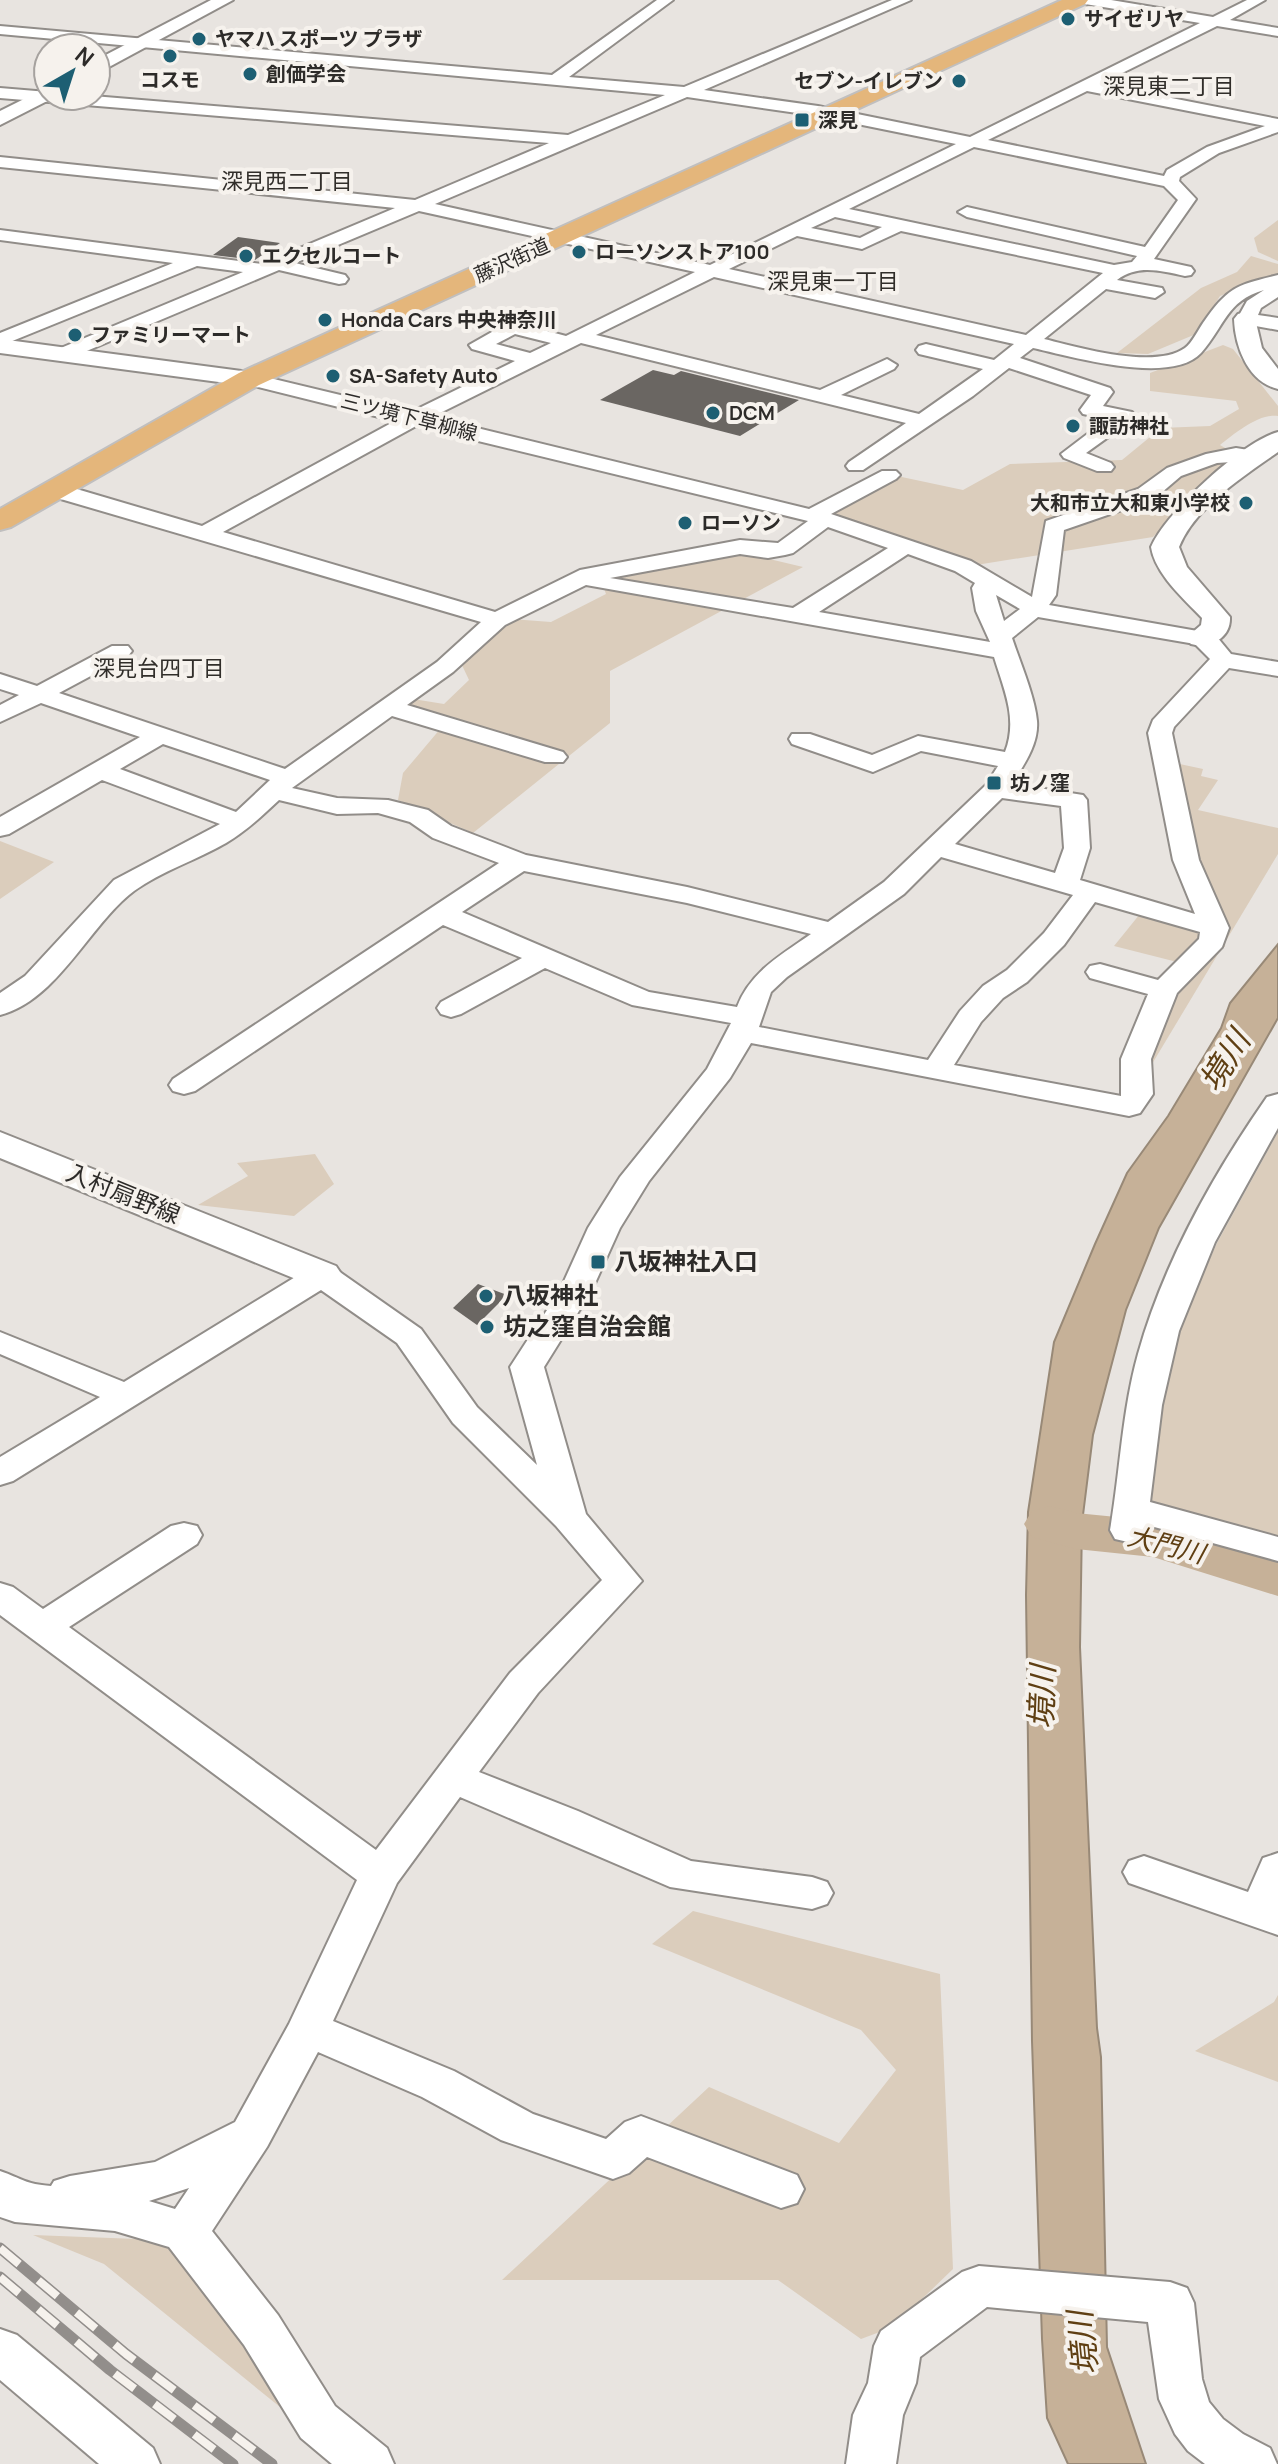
<svg xmlns="http://www.w3.org/2000/svg" width="1278" height="2464" font-family="Manrope,'Noto Sans JP',sans-serif">
	<style>
		.green { fill: #dbcdbc }
		.water { fill: #c6b198; stroke: #988977; stroke-width: 2 }
		.lines { fill: none; stroke-linecap: round; stroke-linejoin: round }
		.river { fill: #c6b198; fill-rule: evenodd }
		.building { fill: #6a6662 }
		.minor-casing { stroke: #918d89; stroke-width: 4 }
		.tertiary-casing { stroke: #918d89; stroke-width: 4 }
		.trunk-casing { stroke: #c0bfbf; stroke-width: 4 }
		.minor { fill: #fff; fill-rule: evenodd }
		.tertiary { fill: #fff; fill-rule: evenodd }
		.trunk { fill: #e4b67b; fill-rule: evenodd }
		.rail-casing { stroke: #928e8b; stroke-width: 11 }
		.rail { stroke: #f6f2ed; stroke-width: 8; stroke-dasharray: 25; stroke-linecap: butt }
		.poi-dot { fill: #1d5f73; stroke: #f6f2ed; stroke-width: 3 }
		.labels { text-anchor: middle; stroke-width: 8; stroke-linejoin: round; paint-order: stroke }
		.far-poi-label { font-size: 20px; font-weight: bold; fill: #2d2b29; stroke: #f6f2ed; text-anchor: start }
		.far-street-label { font-size: 20px; fill: #2d2b29; stroke: #f6f2ed }
		.far-neighbourhood-label { font-size: 22px; fill: #312e2a; stroke: #f6f2ed }
		.street-label { font-size: 24px; fill: #2d2b29; stroke: #f6f2ed }
		.poi-label { font-size: 24px; font-weight: bold; fill: #2d2b29; stroke: #f6f2ed; text-anchor: start }
		.water-label { font-size: 26px; font-style: italic; fill: #5f3f13; stroke: #f6f2ed }
		.near-water-label { font-size: 32px; font-style: italic; fill: #5f3f13; stroke: #f6f2ed }
	</style>
	<rect width="100%" height="100%" fill="#e8e4e0"/>
	<g class="green">
		<path d="M1278 220V261L1258 252 1254 238Z"/>
		<path d="M1251 256 1278 264V274L1220 296 1196 334 1148 354 1117 353 1201 288 1237 272Z"/>
		<path d="M1223 345 1233 349 1278 406V416C1259 413 1234 434 1220 445L1244 459 1194 496 1153 537 976 565 829 513 897 476 963 490 1010 464 1122 460 1161 428 1210 426 1239 409 1236 401 1150 391V373Z"/>
		<path d="M740 552 803 567 610 671V723L473 833 398 800 403 773 441 728 390 717 413 699 444 704 469 680 460 661 511 619 551 622 606 594 600 577Z"/>
		<path d="M1175 763 1203 769 1201 776 1218 780 1198 810 1278 828V854L1146 1074 1173 989 1218 946 1225 947 1226 925 1202 869Z"/>
		<path d="M0 841 54 862 0 899Z"/>
		<path d="M1144 909 1202 925 1204 940 1181 963 1114 946Z"/>
		<path d="M1278 1132V1541L1146 1505 1169 1349 1217 1243Z"/>
		<path d="M315 1154 334 1184 294 1216 198 1205 248 1176 237 1163Z"/>
		<path d="M693 1911 940 1974 953 2269 893 2327 861 2339 778 2280H502L709 2087 839 2143 896 2070 861 2030 652 1944Z"/>
		<path d="M1278 1995V2082L1195 2051 1274 2002Z"/>
		<path d="M33 2235 163 2240 251 2349 280 2407 104 2264Z"/>
	</g>
	<path class="water" d="M1278 944V1018L1159 1228 1126 1310 1093 1435 1082 1523 1080 1647 1097 2028 1101 2057 1107 2347 1146 2464H1068L1047 2418 1042 2339 1032 2041 1026 1595 1028 1512 1054 1342 1095 1244 1127 1173 1168 1116 1221 1028 1230 1003Z"/>
	<g class="lines">
		<path class="river" d="M1051 1506 1076 1513 1157 1521 1278 1558V1596L1153 1557 1076 1549 1032 1537 1024 1524 1032 1511Z"/>
	</g>
	<g class="building">
		<path d="M238 237 280 243 255 260 213 255Z"/>
		<path d="M653 370 674 375 681 371 799 400 740 436 600 400Z"/>
		<path d="M478 1284 507 1295 477 1325 453 1308Z"/>
	</g>
	<g class="lines">
		<g class="minor-casing">
			<g id="minor">
				<path d="M657 0H673L569 77 684 87 892 0H911L704 90 818 106 970 137 1200 23 1085 4 1078 0H1111L1213 17 1247 0H1265L1230 20 1278 28V36L1217 26 1100 84 1278 119V132L1219 153 1180 177 1179 181 1196 199 1154 259 1191 267 1194 271 1191 275 1185 276C1161 271 1138 264 1117 280L1162 288 1164 292 1155 298 1106 289 1044 339C1078 347 1154 370 1185 348 1192 343 1198 330 1203 323 1228 287 1236 285 1278 275V297L1261 308 1258 315 1278 318V330L1239 323 1237 319 1247 301 1264 290C1226 301 1225 326 1201 353 1171 386 1070 356 1033 348L1020 358 1110 388 1113 392 1103 406 1132 412 1135 416 1132 420 1086 453 1111 463 1114 467 1111 471H1097L1064 458 1061 454 1107 419 1083 414 1080 410 1091 395 1009 368 973 396 863 470H849L846 466 849 462 906 423 581 343 432 417 809 509 882 471H896L900 475 896 479 831 514 971 561 1032 597 1046 521 1138 489 1167 468 1206 454 1236 448 1261 452 1264 456 1261 460 1217 463 1181 476 1154 499 1064 530 1056 595 1049 605 1209 633 1217 637 1231 654 1278 662V676L1229 668 1174 727 1172 733 1199 860 1229 928 1222 947 1177 993 1151 1059 1153 1094 1140 1113 1129 1116 751 1043 730 1078 649 1181 620 1228 592 1290 544 1367 586 1514 642 1581 538 1693 479 1772 578 1811 691 1861 812 1877 827 1882 833 1893 827 1904 812 1909 670 1887 460 1797 397 1883 333 2021 454 2071 533 2114 606 2139 625 2122 641 2116 797 2175 804 2189 797 2203 781 2208 647 2157 629 2173 613 2179 501 2140 422 2097 318 2052 267 2147 212 2231 278 2315 335 2406 387 2448 394 2464H332L301 2438 244 2345 169 2247 115 2231 15 2222 0 2217V2171C23 2179 25 2184 51 2186L54 2181 70 2176 155 2162 235 2122 289 2024 357 1880 0 1615V1583L13 1587 43 1609 171 1526 184 1523 197 1526 202 1535 197 1544 69 1627 376 1850 510 1673 602 1580 556 1526 453 1423 397 1343 321 1290 13 1481 0 1485V1457L100 1397 0 1354V1332L124 1382 310 1268 322 1265 334 1268 421 1329 477 1407 537 1465 510 1367 560 1290 588 1228 620 1177 707 1069 731 1023 632 1005 545 968 461 1014 451 1017 441 1014 437 1008 441 1002 522 958 443 925 195 1091 184 1094 173 1091 169 1085 173 1079 499 863 433 838 410 822 378 813 337 814 279 800C262 816 246 831 226 843 197 860 161 871 134 891 89 925 58 1000 0 1015V993L25 976 114 880 220 824 102 780 9 834 0 836V817L140 737 41 703 0 722V705L19 695 0 689V674L37 686 112 646H128L132 651 128 656 59 693 285 769 437 662 481 622 47 495 44 490 47 485H63L202 526 395 421 242 383 239 379 242 375 249 373 411 412 515 361 472 349 469 345 506 324 513 322 566 336 695 272 419 211 295 263 345 275 348 279 345 283 339 284 279 270 70 358 63 360 53 354 56 350 243 272 197 266 0 346V333L173 263 0 240V230L262 264 395 208 0 167V157L415 200 549 143 0 98V88L48 92V96H93L568 135 665 95 0 34V26L552 75ZM1087 91 1265 126 1207 147 1167 170 1164 176 988 140ZM687 97 818 116 956 144 710 265 435 204ZM974 147 1164 186 1178 200 1145 247 967 207 958 212 967 217 1137 256 1132 262 1114 265 849 209ZM835 217 882 227 860 238 811 228ZM901 231 1103 273 1026 335 729 269 797 236 862 249ZM714 277 1014 344 994 360 926 344 919 346 916 350 919 354 983 369 919 414 841 395 894 369 897 365 887 359 820 390 596 335ZM515 334 551 343 530 353 496 344ZM416 426 808 521 778 543 740 540 580 570 495 612 223 532ZM828 527 888 548 793 608 610 578 740 554 768 558 785 555 793 553ZM908 554 955 571 975 583 972 588 976 611 990 642 819 612ZM586 585 994 657C1004 690 1018 719 1005 752L918 736 872 755 810 734H792L789 739 792 744 873 772 921 751 998 766 986 785 884 882 828 922 687 887 526 855 451 826 428 810 388 800 337 798 292 788 392 716 545 762H563L567 757 563 752 407 705 453 672 505 625ZM996 595 1020 609 1004 621ZM1038 617 1195 644 1210 659 1153 720 1148 733 1173 860 1195 914 1080 880 1090 848 1087 800 1083 795 1012 784C1023 766 1039 744 1037 721 1035 697 1020 662 1012 638ZM163 744 270 780 236 812 120 769ZM1002 798 1061 806 1064 848 1055 873 955 844ZM941 857 1073 895 1044 933 1007 970 983 986 960 1011 928 1060 759 1027 771 992 787 977 904 894ZM524 871 687 903 811 934C781 955 750 972 737 1007L649 992 462 912ZM1095 902 1200 932 1199 939 1158 980 1100 964 1090 966 1086 972 1090 978 1148 994 1121 1059V1096L954 1065 981 1022 1003 998 1027 982 1064 945ZM189 2188 175 2209 149 2201Z"/>
				<path d="M1278 1094V1128L1215 1242 1179 1331 1162 1405 1150 1502 1278 1537V1561L1147 1525 1141 1539 1128 1542 1115 1539 1110 1530C1120 1472 1122 1411 1138 1354 1163 1264 1214 1173 1267 1097Z"/>
				<path d="M1278 1853V1935L1129 1883 1123 1872 1129 1861 1144 1856 1248 1892 1263 1858Z"/>
				<path d="M979 2266 1170 2282 1187 2288 1194 2303 1202 2379 1209 2402 1223 2419 1243 2434 1270 2448 1277 2464H1205L1188 2451 1175 2434 1159 2399 1148 2322 987 2307 920 2357 916 2383 903 2415 896 2464H846L853 2415 868 2383 874 2346 881 2331 962 2272Z"/>
				<path d="M0 2329 17 2335 153 2448 160 2464H99L0 2380Z"/>
			</g>
		</g>
		<g class="tertiary-casing">
			<g id="tertiary">
				<path d="M211 0H233L96 74V60Z"/>
				<path d="M48 87V96L55 97 0 125V111Z"/>
				<path d="M1246 312 1254 314 1262 348 1278 369V389C1248 382 1235 347 1234 319L1238 314Z"/>
				<path d="M0 339 249 372 258 374 261 379 258 384 249 386 0 353Z"/>
				<path d="M1278 432V452C1244 476 1195 507 1179 547L1187 567 1230 617C1231 638 1210 649 1191 644L1186 638 1201 625 1202 618C1184 599 1155 574 1151 547 1165 513 1243 441 1278 432Z"/>
				<path d="M0 1132 336 1266 342 1275 336 1284 322 1287 308 1284 0 1158Z"/>
			</g>
		</g>
		<g class="trunk-casing">
			<path id="trunk" d="M1062 0H1088L1085 4 259 385 11 527 0 530V509L239 373Z"/>
		</g>
		<use href="#minor" class="minor"/>
		<use href="#tertiary" class="tertiary"/>
		<use href="#trunk" class="trunk"/>
		<g class="rail-casing">
			<g id="rail">
				<path d="M0 2248 126 2354 272 2464"/>
				<path d="M0 2277 110 2370 233 2464"/>
			</g>
		</g>
		<use href="#rail" class="rail"/>
	</g>
	<g class="poi-dot">
		<circle cx="1068" cy="19" r="8"/>
		<circle cx="199" cy="39" r="8"/>
		<circle cx="170" cy="56" r="8"/>
		<circle cx="250" cy="74" r="8"/>
		<circle cx="959" cy="81" r="8"/>
		<rect x="794" y="112" width="16" height="16" rx="4"/>
		<circle cx="579" cy="252" r="8"/>
		<circle cx="246" cy="256" r="8"/>
		<circle cx="325" cy="320" r="8"/>
		<circle cx="75" cy="335" r="8"/>
		<circle cx="333" cy="376" r="8"/>
		<circle cx="713" cy="413" r="8"/>
		<circle cx="1073" cy="426" r="8"/>
		<circle cx="1246" cy="503" r="8"/>
		<circle cx="685" cy="523" r="8"/>
		<rect x="986" y="775" width="16" height="16" rx="4"/>
		<rect x="590" y="1254" width="16" height="16" rx="4"/>
		<circle cx="486" cy="1296" r="8"/>
		<circle cx="487" cy="1327" r="8"/>
	</g>
	<g class="labels">
		<g class="far-poi-label">
			<text x="1084" y="26">サイゼリヤ</text>
			<text x="215" y="46">ヤマハ スポーツ プラザ</text>
			<text x="266" y="81">創価学会</text>
			<text x="170" y="87" text-anchor="middle">コスモ</text>
			<text x="943" y="88" text-anchor="end">セブン-イレブン</text>
			<text x="818" y="127">深見</text>
			<text x="595" y="259">ローソンストア100</text>
			<text x="262" y="263">エクセルコート</text>
			<text x="341" y="327">Honda Cars 中央神奈川</text>
			<text x="91" y="342">ファミリーマート</text>
			<text x="349" y="383">SA-Safety Auto</text>
			<text x="729" y="420">DCM</text>
			<text x="1089" y="433">諏訪神社</text>
			<text x="1230" y="510" text-anchor="end">大和市立大和東小学校</text>
			<text x="701" y="530">ローソン</text>
			<text x="1010" y="790">坊ノ窪</text>
		</g>
		<g class="far-street-label">
			<text transform="translate(512 260) rotate(-24)" y="7">藤沢街道</text>
			<text transform="translate(409 417) rotate(14)" y="7">三ツ境下草柳線</text>
		</g>
		<g class="far-neighbourhood-label">
			<text x="1169" y="94">深見東二丁目</text>
			<text x="287" y="189">深見西二丁目</text>
			<text x="833" y="289">深見東一丁目</text>
			<text x="159" y="676">深見台四丁目</text>
		</g>
		<g class="street-label">
			<text transform="translate(123 1194) rotate(22)" y="8">入村扇野線</text>
		</g>
		<g class="poi-label">
			<text x="614" y="1270">八坂神社入口</text>
			<text x="502" y="1304">八坂神社</text>
			<text x="503" y="1335">坊之窪自治会館</text>
		</g>
		<g class="water-label">
			<text transform="translate(1166 1545) rotate(14)" y="9">大門川</text>
		</g>
		<g class="near-water-label">
			<text transform="translate(1225 1061) rotate(-58)" y="11">境川</text>
			<text transform="translate(1042 1697) rotate(-88)" y="11">境川</text>
			<text transform="translate(1083 2343) rotate(-96)" y="11">境川</text>
		</g>
	</g>
	<g transform="translate(72 72) rotate(39)"><circle r="38" fill="#f6f2ed" stroke="#a6a29f" stroke-width="2"/>
	<path d="M0-6L14 30L0 20L-14 30Z" fill="#1d5f73"/>
	<text y="-12" font-size="22" font-weight="bold" text-anchor="middle" fill="#2d2b29">N</text>
	</g>
</svg>
